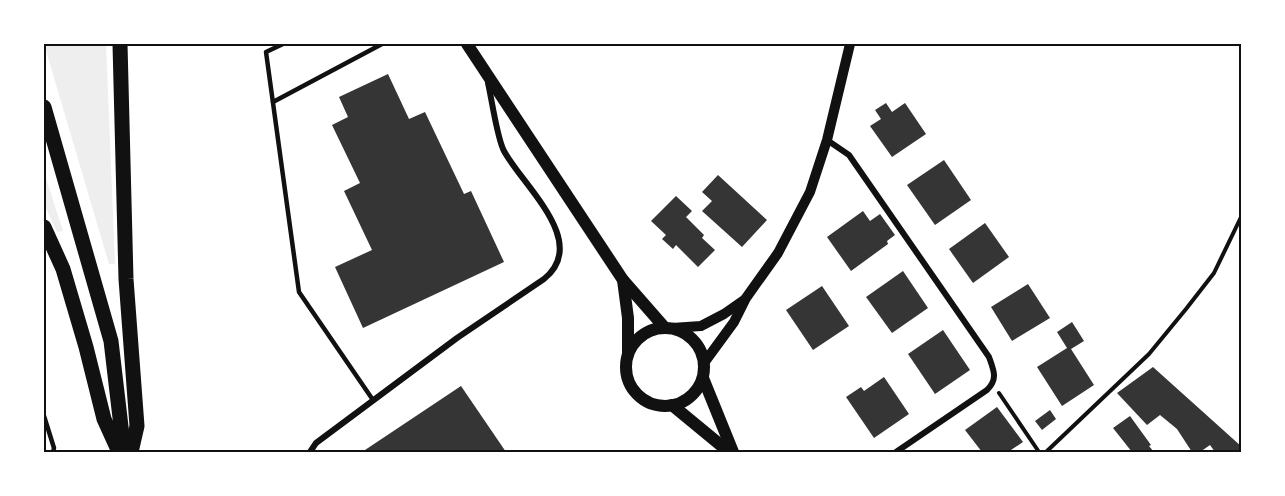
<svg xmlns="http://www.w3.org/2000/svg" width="1285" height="496" font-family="'PT Serif',serif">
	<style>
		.green { fill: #eee }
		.building { fill: #353535 }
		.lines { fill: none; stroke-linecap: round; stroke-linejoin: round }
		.path { stroke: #111; stroke-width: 4 }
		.service { stroke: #111; stroke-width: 4.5 }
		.minor { stroke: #111; stroke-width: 6 }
		.tertiary { stroke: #111; stroke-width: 10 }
		.secondary { stroke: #111; stroke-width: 12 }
		.primary { stroke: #111; stroke-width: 15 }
		.neatline { fill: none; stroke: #111; stroke-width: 2 }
	</style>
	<rect width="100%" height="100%" fill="#fff"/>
	<g class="green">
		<path d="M44 44H106L115 264H109Z"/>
		<path d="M44 172 63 231 57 232 44 204Z"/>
	</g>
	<g class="building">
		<path d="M388 74 409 119 425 112 464 194 471 191 504 262 363 328 335 267 372 250 344 191 360 183 332 125 348 117 339 97Z"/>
		<path d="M886 103 892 112 905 103 926 134 892 157 870 126 881 119 875 110Z"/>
		<path d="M944 160 971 200 935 225 907 185Z"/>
		<path d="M718 175 767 220 742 247 702 211 712 201 702 192Z"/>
		<path d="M676 196 692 211 686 217 704 235 702 238 715 250 698 267 676 245 673 249 662 239 666 235 651 221Z"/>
		<path d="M863 211 870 221 880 214 895 235 887 241 888 244 851 271 827 237Z"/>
		<path d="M985 223 1009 257 973 283 949 249Z"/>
		<path d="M903 271 928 308 892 333 866 297Z"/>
		<path d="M1028 284 1050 318 1012 341 991 307Z"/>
		<path d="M822 286 849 326 813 350 786 310Z"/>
		<path d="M1072 322 1084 341 1071 349 1094 385 1062 406 1037 367 1067 348 1057 332Z"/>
		<path d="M943 330 970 370 935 394 908 354Z"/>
		<path d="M1153 367 1242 447V452H1215L1210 445 1200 452H1192L1177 429 1160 415 1147 425 1117 393Z"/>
		<path d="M884 377 909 414 874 438 846 397 861 387 864 391Z"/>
		<path d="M461 386 506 452H362Z"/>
		<path d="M997 407 1023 442 1008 452H982L965 430Z"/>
		<path d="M1050 410 1056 419 1042 430 1035 421Z"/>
		<path d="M1130 416 1151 445 1149 446 1154 452H1132L1113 428Z"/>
	</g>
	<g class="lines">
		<g class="path">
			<path d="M999 393 1039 452"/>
			<path d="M1046 452 1149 354 1186 309 1214 273 1242 215"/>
		</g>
		<g class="service">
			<path d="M283 44 266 52 299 292 373 400"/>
			<path d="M273 102 382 44"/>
			<path d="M44 416 54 448 53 452"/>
		</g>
		<g class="minor">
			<path d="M827 140 849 155 989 357C994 371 998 379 987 390L896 452"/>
			<path d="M310 452 316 443 457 338 544 279C590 242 523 186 504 151 497 138 492 100 488 83"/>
		</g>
		<g class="tertiary">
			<path d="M672 328 701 326 724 314 744 300"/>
			<path d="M704 363 734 322 746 298 778 253 810 192 827 140 850 44"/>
		</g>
		<g class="secondary">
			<path d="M467 44 623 280 665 328"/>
			<path d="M623 280 628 318V353"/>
			<circle cx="665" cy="367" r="39"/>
			<path d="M703 378 733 452"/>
			<path d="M672 405 729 452"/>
		</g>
		<g class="primary">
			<path d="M120 44 126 279 137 426 131 452"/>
			<path d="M44 107 111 341 124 452"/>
			<path d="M44 227 63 269 86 347 104 419 119 452"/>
		</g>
	</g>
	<rect width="1285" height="496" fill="none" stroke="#ffffff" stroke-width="90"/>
	<rect x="45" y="45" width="1195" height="406" class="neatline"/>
</svg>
